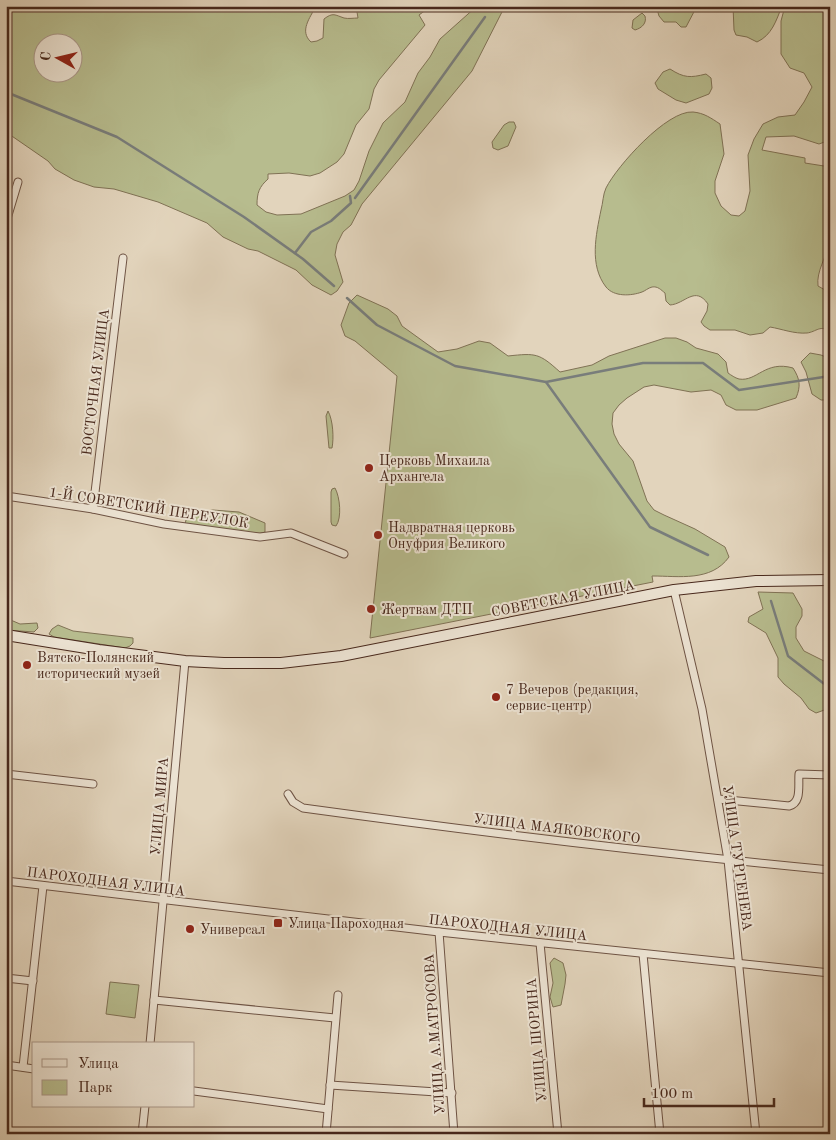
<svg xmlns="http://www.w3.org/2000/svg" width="836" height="1140" font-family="'Old Standard TT',serif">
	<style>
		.green { fill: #b7bc8e; stroke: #807255; fill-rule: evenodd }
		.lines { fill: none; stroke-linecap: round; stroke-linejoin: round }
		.stream { stroke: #797d7b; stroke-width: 2.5 }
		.street-casing { stroke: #6e5344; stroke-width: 9 }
		.secondary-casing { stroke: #48281c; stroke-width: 12 }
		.street { stroke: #ece3d3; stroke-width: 7 }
		.secondary { stroke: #ece3d3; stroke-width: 10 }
		.poi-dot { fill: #8f2418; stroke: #ece3d3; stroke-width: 2 }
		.labels { text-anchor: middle; stroke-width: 4; stroke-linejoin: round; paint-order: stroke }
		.street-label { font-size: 14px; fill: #48281c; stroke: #ece3d3 }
		.poi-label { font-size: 14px; fill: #48281c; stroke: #ece3d3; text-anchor: start }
	</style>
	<rect width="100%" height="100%" fill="#e2d4bc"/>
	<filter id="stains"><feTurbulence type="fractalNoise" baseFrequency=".004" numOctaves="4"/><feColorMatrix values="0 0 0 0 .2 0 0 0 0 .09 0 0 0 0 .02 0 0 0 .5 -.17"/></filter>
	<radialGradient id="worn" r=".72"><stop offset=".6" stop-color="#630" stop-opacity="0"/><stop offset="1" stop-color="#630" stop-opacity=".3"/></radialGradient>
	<g class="green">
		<path d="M6 6H316C310 18 299 31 311 42L317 41 323 38 324 19C333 12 335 15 344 18 348 19 354 18 358 18L356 6H431L419 15 425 25 379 80 374 89 369 109 356 125 344 154 337 162 320 173 310 176 289 173 268 174V179C259 187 257 193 257 205L266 212 277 215 301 214 345 196 354 190 359 181 369 151 383 123 405 102 418 73 430 57 440 39 477 6H505L472 71 362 204 351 225 343 232 337 244 335 255 343 282 337 291 331 295 312 285 296 270 258 251 248 249 223 237 207 223 158 202 114 189 94 187 74 180 55 169 48 161 6 132ZM42 42H72V72H42Z"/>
		<path d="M658 6H697L686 27H681L676 22H664L659 16 657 9Z"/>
		<path d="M733 6H782C776 21 772 35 757 42L747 37 736 35 734 30Z"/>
		<path d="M785 6H830V140L819 144 794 136 766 137 762 150 805 158V163L824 166 830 174C830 196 833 220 829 241 827 257 816 271 818 286L825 290 830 289V332C821 324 816 332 807 333 794 334 782 329 770 327L763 333 750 335 735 330H710L704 326 701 322 707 311 708 304C695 285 685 304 670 305L666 301 665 293C661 290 658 286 652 287 648 288 645 291 642 292 631 296 614 297 606 287 589 265 596 235 601 210 603 203 603 194 606 188 617 166 667 110 693 112 704 113 711 118 720 124L724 154 715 181V193L721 206 731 215 739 216 745 211 750 191 748 155 754 139 763 124 778 117 795 115 804 102 812 87 804 73 790 68 781 54V21Z"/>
		<path d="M642 13 645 16C647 23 642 28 635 30L632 28 633 20Z"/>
		<path d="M670 69C684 78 690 78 706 74L711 78 712 88 709 94 686 103 676 100 658 89 655 83 663 72Z"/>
		<path d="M509 122H514L516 127 508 146 498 150 493 148 492 142 504 125Z"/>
		<path d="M357 295 388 309 397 316 402 326 438 352 457 349 479 341 490 343 508 356C536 353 539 353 560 372L592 365 609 356 665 338H676L687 342 696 348 718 354 726 362 728 373C731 375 735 378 739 379 757 382 765 360 793 368 800 379 801 386 796 398L757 410H736L726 405 721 395 711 390 691 392 654 385 644 387 627 398 619 405 613 413 612 424 614 434 619 444 633 461 647 501 654 510 664 515 695 529 725 547 729 557C711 582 679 576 652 576L653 582 370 638 397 376 355 341 345 336 341 325 349 303Z"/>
		<path d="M810 353 821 355 830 359V400H821L812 394 806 372 801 362Z"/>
		<path d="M328 411C333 420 334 438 332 448H329L326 416Z"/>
		<path d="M335 488C340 497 342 518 336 526L332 525 331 522V492L332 489Z"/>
		<path d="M213 510 239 512 265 523V532L258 534 185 524 186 520 194 513Z"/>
		<path d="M758 592 793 593 802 609V616L796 627V638L804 651 830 664V708L816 713 809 709 801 698 784 684 778 677V658L766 633 748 622 749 617 763 609Z"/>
		<path d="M6 618 20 624 37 623 38 628 34 632 6 630Z"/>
		<path d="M58 625 73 631 133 638V643L130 646 125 648 54 637 49 634 52 629Z"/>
		<path d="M554 958 563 963 566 975 565 984 561 1005 553 1007 550 997 553 983 550 963Z"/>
		<path d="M110 982 139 985 135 1018 106 1014Z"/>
	</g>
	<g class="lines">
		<g class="stream">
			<path d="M6 92 117 137 244 217 303 259 334 286"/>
			<path d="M355 198 485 17"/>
			<path d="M295 253 311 232 331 221 351 203 350 196"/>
			<path d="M347 298 377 325 455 366 546 382 643 363H703L739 390 830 376"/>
			<path d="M546 382 650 527 708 555"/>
			<path d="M771 601 788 656 823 683 830 686"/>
		</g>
		<g class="street-casing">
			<g id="street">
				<path d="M6 222 18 182"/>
				<path d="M6 496 93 509 164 524 260 537 291 533 344 554"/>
				<path d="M93 509 123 258"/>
				<path d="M674 590 702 709 728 860 756 1134"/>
				<path d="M6 774 93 784"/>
				<path d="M288 794 293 802 303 808C478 832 654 853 830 870"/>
				<path d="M718 799 789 806C802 803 798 785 799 774L830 775"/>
				<path d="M6 881 439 932 830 973"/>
				<path d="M439 932 454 1134"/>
				<path d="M540 943 558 1134"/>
				<path d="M643 954 660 1134"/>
				<path d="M6 978 33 981"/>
				<path d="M154 1000 335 1018"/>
				<path d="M150 1044 185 661"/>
				<path d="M6 1065 34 1069"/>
				<path d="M23 1067 43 886"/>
				<path d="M330 1085 452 1093"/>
				<path d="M194 1091 328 1109"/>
				<path d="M142 1134 145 1106"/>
				<path d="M326 1134 338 995"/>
			</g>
		</g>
		<g class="secondary-casing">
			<path id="secondary" d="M6 635 99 650 185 661 224 663H281L341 656 674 590 756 581 830 580"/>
		</g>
		<use href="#street" class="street"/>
		<use href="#secondary" class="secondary"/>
	</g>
	<g class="poi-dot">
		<circle cx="369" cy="468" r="5"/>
		<circle cx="378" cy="535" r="5"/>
		<circle cx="371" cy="609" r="5"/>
		<circle cx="27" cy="665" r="5"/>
		<circle cx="496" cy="697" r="5"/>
		<rect x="273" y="918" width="10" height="10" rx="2.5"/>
		<circle cx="190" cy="929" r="5"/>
	</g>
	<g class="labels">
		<g class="street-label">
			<text transform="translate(95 382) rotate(-83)" y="5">ВОСТОЧНАЯ УЛИЦА</text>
			<text transform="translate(149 507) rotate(9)" y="5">1-Й СОВЕТСКИЙ ПЕРЕУЛОК</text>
			<text transform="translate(563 598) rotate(-11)" y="5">СОВЕТСКАЯ УЛИЦА</text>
			<text transform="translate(159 806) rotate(-85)" y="5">УЛИЦА МИРА</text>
			<text transform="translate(557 828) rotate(7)" y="5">УЛИЦА МАЯКОВСКОГО</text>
			<text transform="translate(738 858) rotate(82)" y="5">УЛИЦА ТУРГЕНЕВА</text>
			<text transform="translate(106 881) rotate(7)" y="5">ПАРОХОДНАЯ УЛИЦА</text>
			<text transform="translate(508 927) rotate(6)" y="5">ПАРОХОДНАЯ УЛИЦА</text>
			<text transform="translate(434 1034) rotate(-94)" y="5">УЛИЦА А.МАТРОСОВА</text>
			<text transform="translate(536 1040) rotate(-95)" y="5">УЛИЦА ШОРИНА</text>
		</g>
		<g class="poi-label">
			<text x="379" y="465">Церковь Михаила<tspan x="379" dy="16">Архангела</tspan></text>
			<text x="388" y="532">Надвратная церковь<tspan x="388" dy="16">Онуфрия Великого</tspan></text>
			<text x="381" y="614">Жертвам ДТП</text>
			<text x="37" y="662">Вятско-Полянский<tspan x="37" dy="16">исторический музей</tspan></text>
			<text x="506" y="694">7 Вечеров (редакция,<tspan x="506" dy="16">сервис-центр)</tspan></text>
			<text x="288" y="928">Улица Пароходная</text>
			<text x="200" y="934">Универсал</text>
		</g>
	</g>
	<rect width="836" height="1140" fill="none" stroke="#e2d4bc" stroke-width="25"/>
	<rect x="8" y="8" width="821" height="1125" fill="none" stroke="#48281c" stroke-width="2.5"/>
	<rect x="12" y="12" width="811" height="1115" fill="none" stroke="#48281c"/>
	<rect x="32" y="1042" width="162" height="65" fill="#ece3d3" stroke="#aa988a"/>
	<rect x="42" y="1059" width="25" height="8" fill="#ece3d3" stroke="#aa988a"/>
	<text x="78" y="1068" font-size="15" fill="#48281c">Улица</text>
	<rect x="42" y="1080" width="25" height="15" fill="#b7bc8e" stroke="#aa988a"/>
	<text x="78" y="1092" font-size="15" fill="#48281c">Парк</text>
	<g transform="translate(58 58) rotate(278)"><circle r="24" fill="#ece3d3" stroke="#aa988a"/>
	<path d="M0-4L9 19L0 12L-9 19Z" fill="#8f2418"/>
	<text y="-8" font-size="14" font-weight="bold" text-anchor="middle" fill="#48281c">С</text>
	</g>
	<path d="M644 1098v8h130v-8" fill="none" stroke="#48281c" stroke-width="2.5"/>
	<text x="651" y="1098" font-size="15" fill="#48281c" stroke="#ece3d3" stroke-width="4" paint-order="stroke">100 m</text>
	<rect width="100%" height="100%" filter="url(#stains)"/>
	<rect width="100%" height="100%" fill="url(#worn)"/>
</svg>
